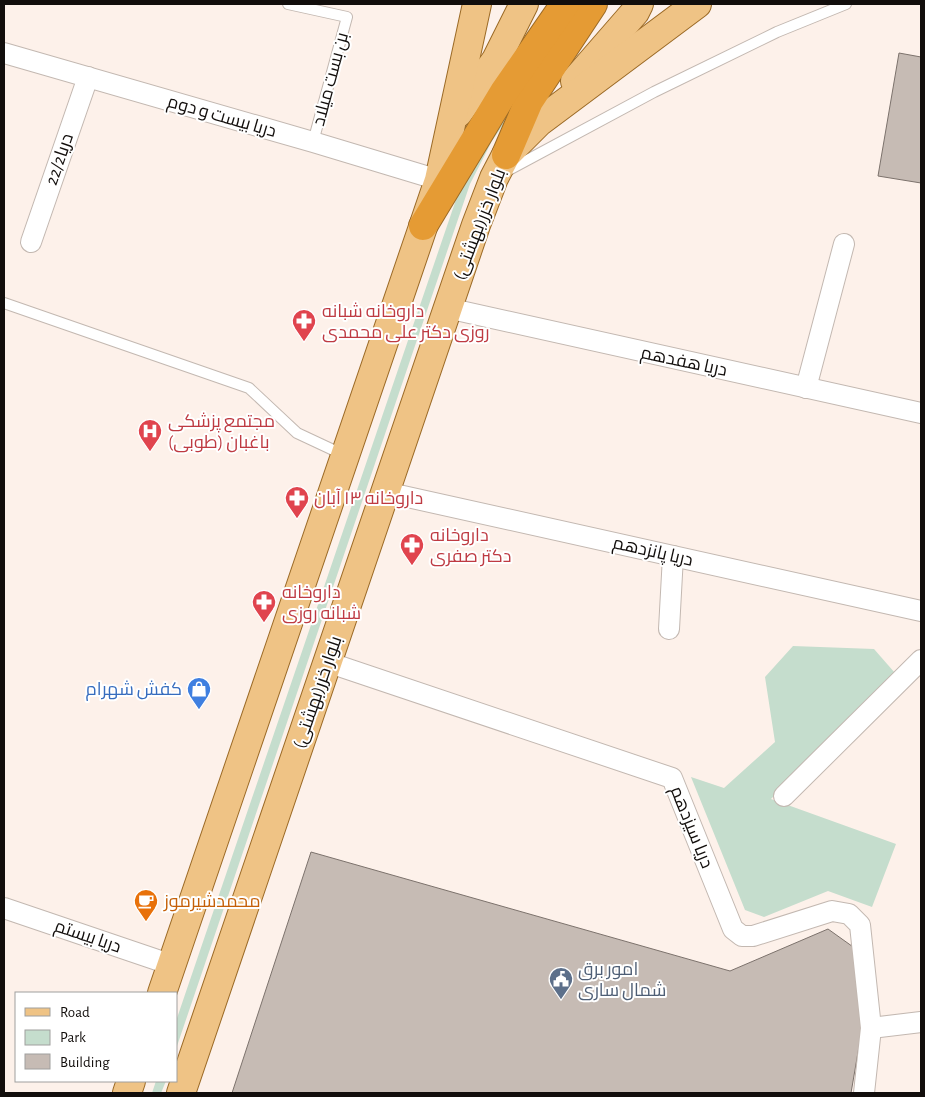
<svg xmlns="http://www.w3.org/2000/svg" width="925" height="1097" font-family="'Alegreya Sans',Cairo,sans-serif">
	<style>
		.green { fill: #c5ddcd }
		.building { fill: #c6bbb4; stroke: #7c726c }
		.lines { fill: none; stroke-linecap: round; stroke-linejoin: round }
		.lane-casing { stroke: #c3b8b1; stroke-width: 12 }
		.street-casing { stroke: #c3b8b1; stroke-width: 22 }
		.primary-casing { stroke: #9b6a26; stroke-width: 30 }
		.highway-casing { stroke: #9b6a26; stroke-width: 30 }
		.lane { stroke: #fff; stroke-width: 10 }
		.street { stroke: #fff; stroke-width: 20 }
		.primary { stroke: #efc385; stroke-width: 28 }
		.highway { stroke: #e59b34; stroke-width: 28 }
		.labels { text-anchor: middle; stroke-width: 4; stroke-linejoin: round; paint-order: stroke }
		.street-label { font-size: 18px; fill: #120e0c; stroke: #fff }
		.health-label { font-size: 18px; fill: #be3a42; stroke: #fff; text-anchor: start }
		.shop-label { font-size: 18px; fill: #366cbe; stroke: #fff; text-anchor: end }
		.food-label { font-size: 18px; fill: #c56008; stroke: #fff; text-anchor: start }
		.service-label { font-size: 18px; fill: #4e5e75; stroke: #fff; text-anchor: start }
	</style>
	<rect width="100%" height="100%" fill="#fdf1ea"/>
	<g class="green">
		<path d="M507 105 514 109 492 141 470 184 176 1049V1021L462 182Z"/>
		<path d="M793 646 874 649 895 673 771 799 896 844 872 907 828 891 764 917 745 910 691 777 724 788 775 742 765 677Z"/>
		<path d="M156 1081H166L161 1093H152Z"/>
	</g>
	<g class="building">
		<path d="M899 53 921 57V183L878 176Z"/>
		<path d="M311 852 730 971 828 929 856 949 862 1029 851 1093H232Z"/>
	</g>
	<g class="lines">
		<g class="lane-casing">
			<g id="lane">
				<path d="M288 4 347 17 313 142"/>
				<path d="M503 173 654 92 777 32 846 4"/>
				<path d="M4 303 249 388 297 433 344 455"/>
			</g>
		</g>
		<g class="street-casing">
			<g id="street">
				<path d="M4 53 313 142 439 180"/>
				<path d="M31 242 88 77"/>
				<path d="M447 308 921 413"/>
				<path d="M806 388 844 244"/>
				<path d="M385 492 921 611"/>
				<path d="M669 629 673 556"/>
				<path d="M327 662 672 778 733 929 742 936H753L832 911 849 914 860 925 871 1028 864 1093"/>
				<path d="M784 796 921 660"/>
				<path d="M4 908 172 965"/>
				<path d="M871 1028 921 1022"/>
			</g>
		</g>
		<g class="primary-casing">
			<g id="primary">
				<path d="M575 81 635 12 639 4"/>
				<path d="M458 113 496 60 524 4"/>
				<path d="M162 993 439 180 477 4"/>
				<path d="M127 1093 131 1081"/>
				<path d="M181 1093 476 225 494 178 506 155 539 122 697 4"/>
			</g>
		</g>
		<g class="highway-casing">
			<g id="highway">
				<path d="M506 155 529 101 593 4"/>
				<path d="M423 226 504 92 565 4"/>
			</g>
		</g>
		<use href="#lane" class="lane"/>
		<use href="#street" class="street"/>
		<use href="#primary" class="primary"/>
		<use href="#highway" class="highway"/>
	</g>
	<defs>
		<g id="pharmacy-pin" transform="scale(1.25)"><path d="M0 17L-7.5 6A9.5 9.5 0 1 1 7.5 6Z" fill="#e0444e" stroke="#fff"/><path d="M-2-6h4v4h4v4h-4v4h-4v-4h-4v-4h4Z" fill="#fff"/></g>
		<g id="hospital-pin" transform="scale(1.25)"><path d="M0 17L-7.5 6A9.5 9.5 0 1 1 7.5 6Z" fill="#e0444e" stroke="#fff"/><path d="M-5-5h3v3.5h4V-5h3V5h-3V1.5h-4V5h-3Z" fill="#fff"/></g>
		<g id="shop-pin" transform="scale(1.25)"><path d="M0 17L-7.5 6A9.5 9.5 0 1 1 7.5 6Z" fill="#3f7fe0" stroke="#fff"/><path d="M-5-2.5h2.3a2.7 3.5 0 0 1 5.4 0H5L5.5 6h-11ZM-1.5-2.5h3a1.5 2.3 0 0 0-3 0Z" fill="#fff"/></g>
		<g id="cafe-pin" transform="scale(1.25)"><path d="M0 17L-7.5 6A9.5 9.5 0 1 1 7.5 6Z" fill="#e8710a" stroke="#fff"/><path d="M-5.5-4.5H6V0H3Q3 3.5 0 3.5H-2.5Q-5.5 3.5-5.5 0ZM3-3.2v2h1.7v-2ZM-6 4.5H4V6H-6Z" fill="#fff"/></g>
		<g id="civic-pin" transform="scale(1.25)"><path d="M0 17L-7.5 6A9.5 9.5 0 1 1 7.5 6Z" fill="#5c6f8a" stroke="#fff"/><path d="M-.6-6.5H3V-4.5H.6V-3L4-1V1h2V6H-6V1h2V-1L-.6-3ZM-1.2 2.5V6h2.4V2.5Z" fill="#fff"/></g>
	</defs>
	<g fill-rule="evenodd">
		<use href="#pharmacy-pin" x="304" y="321"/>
		<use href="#hospital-pin" x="150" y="431"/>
		<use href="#pharmacy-pin" x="297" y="498"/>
		<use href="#pharmacy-pin" x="412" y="545"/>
		<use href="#pharmacy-pin" x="264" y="602"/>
		<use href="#shop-pin" x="199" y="689"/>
		<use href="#cafe-pin" x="146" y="901"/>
		<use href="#civic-pin" x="561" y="979"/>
	</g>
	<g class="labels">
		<g class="street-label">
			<text transform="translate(330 79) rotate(-75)" y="6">بن بست میلاد</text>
			<text transform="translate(222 116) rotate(16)" y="6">دریا بیست و دوم</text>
			<text transform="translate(59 159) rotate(-71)" y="6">دریا22/2</text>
			<text transform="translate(479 224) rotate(-69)" y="6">بلوار خزر(بهشتی)</text>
			<text transform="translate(684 361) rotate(12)" y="6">دریا هفدهم</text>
			<text transform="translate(653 551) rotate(13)" y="6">دریا پانزدهم</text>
			<text transform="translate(317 692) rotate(-71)" y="6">بلوار خزر(بهشتی)</text>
			<text transform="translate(692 827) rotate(68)" y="6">دریا سیزدهم</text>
			<text transform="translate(88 936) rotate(19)" y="6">دریا بیستم</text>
		</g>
		<g class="health-label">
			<text x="322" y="317">داروخانه شبانه<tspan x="322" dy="21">روزی دکتر علی محمدی</tspan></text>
			<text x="168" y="427">مجتمع پزشکی<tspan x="168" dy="21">باغبان (طوبی)</tspan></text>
			<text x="314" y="504">داروخانه ١٣ آبان</text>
			<text x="430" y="541">داروخانه<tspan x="430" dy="21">دکتر صفری</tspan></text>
			<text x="282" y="598">داروخانه<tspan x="282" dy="21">شبانه روزی</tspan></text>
		</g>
		<g class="shop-label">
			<text x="182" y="695">کفش شهرام</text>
		</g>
		<g class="food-label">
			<text x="164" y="907">محمدشیرموز</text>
		</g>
		<g class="service-label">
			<text x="578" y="975">امور برق<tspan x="578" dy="21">شمال ساری</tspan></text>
		</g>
	</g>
	<rect width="925" height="1097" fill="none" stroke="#120e0c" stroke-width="10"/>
	<rect x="15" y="992" width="162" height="90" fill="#ffffff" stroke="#a09f9e"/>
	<rect x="25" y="1008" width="25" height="8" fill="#efc385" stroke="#a09f9e"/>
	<text x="60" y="1017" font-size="15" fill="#120e0c">Road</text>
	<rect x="25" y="1030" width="25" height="15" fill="#c5ddcd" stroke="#a09f9e"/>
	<text x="60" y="1042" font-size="15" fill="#120e0c">Park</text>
	<rect x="25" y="1054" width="25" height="15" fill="#c6bbb4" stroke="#a09f9e"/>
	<text x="60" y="1067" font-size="15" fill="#120e0c">Building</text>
</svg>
